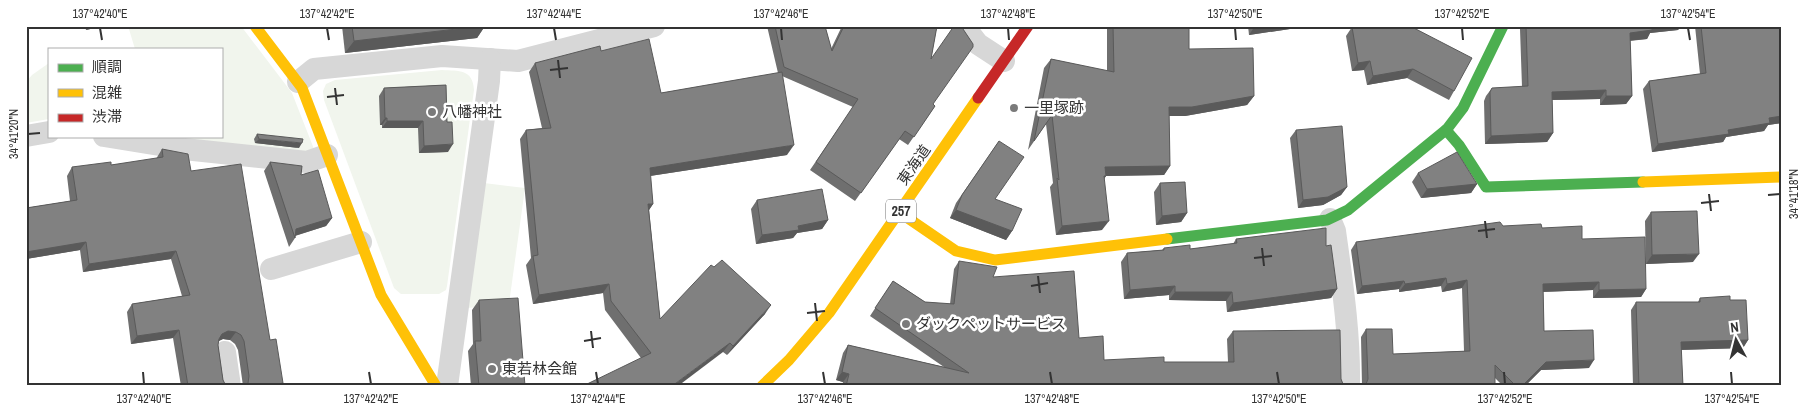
<svg xmlns="http://www.w3.org/2000/svg" width="1808" height="412" font-family="'Archivo Narrow','Noto Sans JP',sans-serif">
	<style>
		.green { fill: #f1f5ed }
		.lines { fill: none; stroke-linecap: round; stroke-linejoin: round }
		.street { stroke: #d7d7d7; stroke-width: 22 }
		.fast { stroke: #4caf50; stroke-width: 11 }
		.slow { stroke: #ffc107; stroke-width: 11 }
		.jam { stroke: #c62828; stroke-width: 11 }
		.wall { fill: #6f6f6f }
		.shaded-wall { fill: #5a5a5a }
		.building { fill: #818181; stroke: #5a5a5a }
		.ticks { fill: none; stroke: #333; stroke-width: 2 }
		.poi-dot { fill: #7a7a7a; stroke: #fff; stroke-width: 2 }
		.labels { text-anchor: middle; stroke-width: 5; stroke-linejoin: round; paint-order: stroke }
		.shield { fill: #fff; stroke: #707070; stroke-width: 1 }
		.shield-label { font-size: 14px; font-weight: bold; fill: #333 }
		.poi-label { font-size: 15px; fill: #333; stroke: #fff; text-anchor: start }
		.street-label { font-size: 15px; fill: #333; stroke: #fff }
		.neatline { fill: none; stroke: #333; stroke-width: 2 }
		.ticks-label { font-size: 12px; text-anchor: middle; fill: #333 }
	</style>
	<rect width="100%" height="100%" fill="#fff"/>
	<g class="green">
		<path d="M128 26H241L292 93 314 149 309 156 160 136H221V49H135Z"/>
		<path d="M49 63V119L26 123V82L32 75Z"/>
		<path d="M442 70C459 71 473 69 474 90L447 286 446 290 439 294H401L394 288 324 100 323 91 326 84 335 80Z"/>
		<path d="M484 183 525 188 509 304 467 308Z"/>
	</g>
	<g class="lines">
		<g class="street">
			<path d="M964 26 978 44 1004 61"/>
			<path d="M298 82 314 69 442 56 518 61 654 26"/>
			<path d="M26 136 49 132"/>
			<path d="M104 136 184 149 307 162 327 155"/>
			<path d="M1330 219 1335 231C1342 282 1350 333 1349 386"/>
			<path d="M271 269 361 242"/>
			<path d="M225 352 230 386"/>
			<path d="M447 386 489 81 490 59"/>
		</g>
		<g class="fast">
			<path d="M1446 130 1459 145 1486 187 1643 182"/>
			<path d="M1167 239 1327 220 1348 210 1447 129 1463 108 1503 26"/>
		</g>
		<g class="slow">
			<path d="M255 26 302 88 381 295 436 386"/>
			<path d="M1643 182 1782 177"/>
			<path d="M899 212 956 251 995 260 1167 239"/>
			<path d="M762 386 789 360 829 313 978 98"/>
		</g>
		<path class="jam" d="M978 98 1028 26"/>
	</g>
	<g class="wall">
		<path d="M85 26H103L86 30Z"/>
		<path d="M342 26H485L477 38 345 53Z"/>
		<path d="M767 26H825L831 49 842 26H937L931 59 933 104 935 106 908 145 899 139 855 201 810 170 853 107 782 76 787 155 650 176 653 204 649 210 660 319 765 314 727 355 723 352 641 358 605 310 603 293 533 304 526 265 531 258 520 139 526 130 542 128 529 72 535 63 601 51 661 93 778 73Z"/>
		<path d="M1107 26H1189V49L1254 96 1247 105 1185 116H1169L1170 166 1164 175 1106 176 1104 179 1102 230 1056 235 1050 187 1053 183 1046 124 1028 150 1044 68 1051 59 1107 71Z"/>
		<path d="M1248 26H1310L1249 35Z"/>
		<path d="M1522 26H1681L1678 30 1650 33 1647 39 1630 41 1632 96 1626 104 1600 105V99L1552 100 1553 133 1547 142 1485 144 1484 101 1486 96 1492 88 1522 87 1520 29Z"/>
		<path d="M1695 26H1782V123L1768 125 1764 131 1726 137 1723 142 1652 152 1643 89 1649 81 1700 74Z"/>
		<path d="M1352 27 1454 91 1449 100 1407 78 1367 85 1364 70 1352 71 1346 36Z"/>
		<path d="M446 85 448 152 419 153 418 128H382V125H380L379 96 384 88Z"/>
		<path d="M1296 130 1347 187 1341 195 1323 205 1298 208 1290 138Z"/>
		<path d="M257 134 299 148 255 143 254 139Z"/>
		<path d="M999 141 995 199 1012 231 1006 240 950 218 956 203Z"/>
		<path d="M162 149 191 171 270 340 281 386H243L238 350 235 344 230 340 223 339 218 341V345L223 380 226 386H181L173 338 131 344 127 312 132 304 182 296 171 259 83 272 80 250 26 259V208L70 201 67 176 72 167 111 165 156 159Z"/>
		<path d="M270 162 301 175 332 218 326 226 295 236V238L289 247 264 171Z"/>
		<path d="M1418 173 1477 184 1471 193 1421 198 1412 182Z"/>
		<path d="M1160 183 1187 213 1181 222 1156 225 1154 192Z"/>
		<path d="M757 200 828 220 822 229 797 233 793 238 756 244 751 209Z"/>
		<path d="M1651 212 1693 262 1646 264 1645 221Z"/>
		<path d="M1503 226 1542 228 1582 239 1646 289 1641 297 1593 298V290L1543 292 1544 331 1589 368 1541 370 1525 386H1503L1495 378V386H1362L1361 337 1366 329 1393 354 1464 351 1462 288 1442 292 1441 286 1399 292V289L1357 294 1351 250 1356 242Z"/>
		<path d="M1236 239 1326 246 1337 289 1331 298 1227 312 1226 301 1169 300V295L1124 299 1121 262 1127 253 1162 250 1164 248 1190 249 1233 244Z"/>
		<path d="M959 261 993 277 1079 338 1104 360 1164 362H1228L1227 339 1233 331 1341 379 1343 384 1344 386H842L843 382 836 380 843 353 848 345 944 367 870 316 893 281 925 302 950 304 954 269Z"/>
		<path d="M1700 298 1730 300 1748 340 1743 348 1681 350 1683 386H1633L1631 310 1636 302H1698Z"/>
		<path d="M479 300 525 386H471L468 351 473 344 472 310Z"/>
	</g>
	<g class="shaded-wall">
		<path d="M89 26H103L86 30Z"/>
		<path d="M485 26 477 38 345 53 354 41Z"/>
		<path d="M1255 26H1310L1249 35Z"/>
		<path d="M1651 26H1681L1678 30 1650 33 1647 39 1624 41 1630 33Z"/>
		<path d="M1370 61 1364 70 1352 71 1358 63Z"/>
		<path d="M1413 69 1407 78 1367 85 1373 76Z"/>
		<path d="M1606 90 1600 99 1546 100 1552 92Z"/>
		<path d="M1254 96 1247 105 1185 116H1162L1169 107Z"/>
		<path d="M1606 96H1632L1626 104 1600 105Z"/>
		<path d="M1782 116V123L1768 125 1764 131 1726 137 1723 142 1652 152 1658 144 1728 130 1769 118Z"/>
		<path d="M385 118H387L382 125H380Z"/>
		<path d="M387 121H423L418 128H382Z"/>
		<path d="M1553 133 1547 142 1485 144 1491 136Z"/>
		<path d="M259 139 302 143 299 148 255 143Z"/>
		<path d="M453 144 448 152 419 153 424 146Z"/>
		<path d="M794 145 787 155 643 177 650 168Z"/>
		<path d="M1170 166 1164 175 1106 176 1100 185 1105 167Z"/>
		<path d="M1477 184 1471 193 1421 198 1427 189Z"/>
		<path d="M1347 187 1341 195 1323 205 1298 208 1303 200Z"/>
		<path d="M648 204H653L647 213Z"/>
		<path d="M956 210 1012 231 1006 240 950 218Z"/>
		<path d="M1187 213 1181 222 1156 225 1162 216Z"/>
		<path d="M332 218 326 226 294 236 296 229Z"/>
		<path d="M828 220 822 229 797 233 793 238 756 244 762 235 798 226Z"/>
		<path d="M1109 221 1102 230 1056 235 1062 226Z"/>
		<path d="M86 242 80 250 26 259V252Z"/>
		<path d="M176 251 171 259 83 272 89 264Z"/>
		<path d="M1699 254 1693 262 1646 264 1652 255Z"/>
		<path d="M1446 278 1441 286 1399 292 1405 284Z"/>
		<path d="M1467 280 1462 288 1442 292 1447 284Z"/>
		<path d="M1404 281 1399 289 1357 294 1362 286Z"/>
		<path d="M1599 282 1593 290 1538 292 1543 284Z"/>
		<path d="M609 284 603 293 533 304 539 295Z"/>
		<path d="M1175 286 1169 295 1124 299 1130 290Z"/>
		<path d="M1337 289 1331 298 1227 312 1233 303Z"/>
		<path d="M1646 289 1641 297 1593 298 1599 290Z"/>
		<path d="M1175 292H1232L1226 301 1169 300Z"/>
		<path d="M771 305 765 314 727 355 733 346Z"/>
		<path d="M179 330 173 338 131 344 137 336Z"/>
		<path d="M228 331 236 332 230 340 223 339 217 342 222 334Z"/>
		<path d="M1748 340 1743 348 1675 350 1681 342Z"/>
		<path d="M730 343 723 352 678 386H672Z"/>
		<path d="M1594 360 1589 368 1541 370 1525 386H1522L1546 362Z"/>
		<path d="M842 372 849 374 843 382 836 380Z"/>
		<path d="M283 383 281 386H269Z"/>
	</g>
	<g class="building">
		<path d="M352 26H482L354 41Z"/>
		<path d="M775 26H825L832 51 844 26H937L931 59 954 26H961L973 44V47L933 104 935 106 914 137 905 131 861 193 816 162 858 99 784 67Z"/>
		<path d="M1113 26H1189V49L1253 48 1254 96 1192 107H1169L1170 166 1105 167 1106 176H1104L1109 221 1062 226 1057 178 1059 180 1052 115 1034 141 1051 59 1114 72Z"/>
		<path d="M1357 26H1410L1472 58 1454 91 1413 69 1373 76 1370 61 1358 63 1352 27Z"/>
		<path d="M1526 26H1652V30L1630 33 1632 96H1606V90L1552 92 1553 133 1491 136 1490 92 1492 88 1528 86Z"/>
		<path d="M1701 26H1782V116L1769 118 1770 123 1728 130 1729 134 1658 144 1649 81 1706 73Z"/>
		<path d="M649 39 661 93 782 72 794 145 650 168 653 204H648L660 319 711 265 714 267 722 260 771 305 733 346 730 343 672 386H583L651 353 611 301 609 284 539 295 533 256 538 255 526 130 551 128 535 63 600 46 601 51Z"/>
		<path d="M446 85 447 122H452L453 144 424 146 423 121H387V118H385L384 88Z"/>
		<path d="M1342 126 1347 187 1328 197 1303 200 1296 130Z"/>
		<path d="M257 134 303 139 302 143 259 139Z"/>
		<path d="M999 141 1024 157 995 199 1022 209 1012 231 956 210 962 195Z"/>
		<path d="M162 149 188 154 191 171 241 164 270 340 276 339 283 383 269 386H246L248 383 249 376 244 341 241 335 236 332 228 331 222 334 219 339 218 345 223 380 226 386H188L179 330 137 336 132 304 190 295 176 251 89 264 86 242 26 252V208L77 200 72 167 111 162V165L163 157Z"/>
		<path d="M1457 152 1477 184 1427 189 1418 173Z"/>
		<path d="M270 162 302 166 301 175 318 170 332 218 296 229 295 238Z"/>
		<path d="M1185 182 1187 213 1162 216 1160 183Z"/>
		<path d="M822 189 828 220 798 226 799 230 762 235 757 200Z"/>
		<path d="M1697 211 1699 254 1652 255 1651 212Z"/>
		<path d="M1500 222 1503 226 1541 224 1542 228 1582 226V239L1645 237 1646 289 1599 290V282L1543 284 1544 331 1593 330 1594 360 1546 362 1522 386H1516L1495 365V386H1365L1366 384 1368 379 1366 329H1392L1393 354 1470 351 1467 280 1447 284 1446 278 1405 284 1404 281 1362 286 1356 242Z"/>
		<path d="M1326 228V246L1331 245 1337 289 1233 303 1232 292H1175V286L1130 290 1127 253 1164 250V248L1190 245V249L1237 243 1236 239Z"/>
		<path d="M959 261 997 267 993 277 1074 271 1079 338 1103 336 1104 360 1164 357V362H1234L1233 331 1340 330 1341 379 1343 384 1344 386H846L849 374 842 372 848 345 969 373 875 308 893 281 925 302 954 304Z"/>
		<path d="M1730 296V300H1746L1748 340 1681 342 1683 386H1639L1636 302H1700V298Z"/>
		<path d="M518 298 525 386H479L475 341H481L479 300Z"/>
	</g>
	<path class="ticks" d="M100 28 102 40M327 28 329 40M554 28 556 40M781 28 782 40M1008 28 1009 40M1235 28 1236 40M1462 28 1463 40M1688 28 1690 40M558 60 560 78M550 70 568 68M335 88 337 105M327 97 344 95M28 134 40 133M1709 194 1711 211M1768 195 1780 194M1701 203 1719 201M1485 221 1487 238M1478 231 1495 229M1262 248 1264 266M1254 258 1272 256M1038 276 1040 293M1031 286 1048 283M815 303 817 321M807 313 825 311M591 331 593 348M584 341 601 338M143 372 144 384M369 372 371 384M596 372 598 384M823 372 825 384M1050 372 1052 384M1277 372 1279 384M1504 372 1505 384M1731 372 1732 384"/>
	<g class="poi-dot">
		<circle cx="1014" cy="108" r="5"/>
		<circle cx="432" cy="112" r="5"/>
		<circle cx="906" cy="324" r="5"/>
		<circle cx="492" cy="369" r="5"/>
	</g>
	<g class="labels">
		<rect class="shield" x="886" y="199.5" width="30" height="23" rx="4"/>
		<g class="shield-label">
			<text x="901" y="216">257</text>
		</g>
		<g class="poi-label">
			<text x="1024" y="113">一里塚跡</text>
			<text x="442" y="117">八幡神社</text>
			<text x="916" y="329">ダックペットサービス</text>
			<text x="502" y="374">東若林会館</text>
		</g>
		<g class="street-label">
			<text transform="translate(914 165) rotate(-55)" y="5">東海道</text>
		</g>
	</g>
	<rect width="1808" height="412" fill="none" stroke="#ffffff" stroke-width="55"/>
	<rect x="48" y="48" width="175" height="90" fill="#ffffff" stroke="#adadad"/>
	<rect x="58" y="64" width="25" height="8" fill="#4caf50" stroke="#adadad"/>
	<text x="92" y="72" font-size="15" fill="#333333">順調</text>
	<rect x="58" y="89" width="25" height="8" fill="#ffc107" stroke="#adadad"/>
	<text x="92" y="98" font-size="15" fill="#333333">混雑</text>
	<rect x="58" y="114" width="25" height="8" fill="#c62828" stroke="#adadad"/>
	<text x="92" y="122" font-size="15" fill="#333333">渋滞</text>
	<g transform="translate(1736 340) rotate(353)" stroke="#ffffff" stroke-width="4" paint-order="stroke">
	<path d="M0-4L9 19L0 12L-9 19Z" fill="#333333"/>
	<text y="-8" font-size="14" font-weight="bold" text-anchor="middle" fill="#333333">N</text>
	</g>
	<rect x="28" y="28" width="1752" height="356" class="neatline"/>
	<g class="ticks-label">
		<text x="100" y="18">137°42'40"E</text>
		<text x="327" y="18">137°42'42"E</text>
		<text x="554" y="18">137°42'44"E</text>
		<text x="781" y="18">137°42'46"E</text>
		<text x="1008" y="18">137°42'48"E</text>
		<text x="1235" y="18">137°42'50"E</text>
		<text x="1462" y="18">137°42'52"E</text>
		<text x="1688" y="18">137°42'54"E</text>
		<text transform="translate(14 134) rotate(-90)" y="4">34°41'20"N</text>
		<text transform="translate(1794 194) rotate(-90)" y="4">34°41'18"N</text>
		<text x="144" y="403">137°42'40"E</text>
		<text x="371" y="403">137°42'42"E</text>
		<text x="598" y="403">137°42'44"E</text>
		<text x="825" y="403">137°42'46"E</text>
		<text x="1052" y="403">137°42'48"E</text>
		<text x="1279" y="403">137°42'50"E</text>
		<text x="1505" y="403">137°42'52"E</text>
		<text x="1732" y="403">137°42'54"E</text>
	</g>
</svg>
